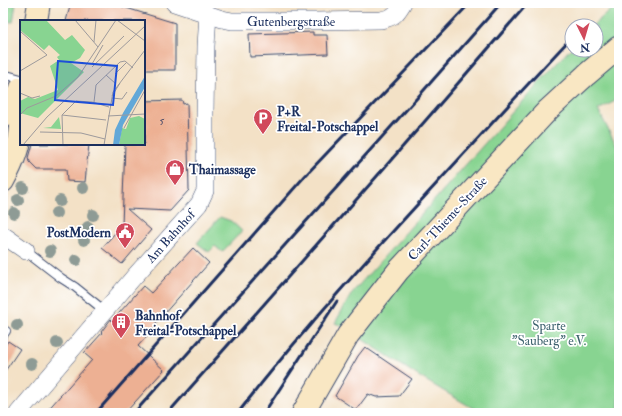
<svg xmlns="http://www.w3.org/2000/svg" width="622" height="416" font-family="'IM FELL Double Pica',serif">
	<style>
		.green { fill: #88d491; stroke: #528278 }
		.building { fill: #edb093 }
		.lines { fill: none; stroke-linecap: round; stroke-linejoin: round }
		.lane-casing { stroke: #3b4a6e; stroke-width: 10 }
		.street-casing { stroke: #3b4a6e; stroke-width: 18 }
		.secondary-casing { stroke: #3b4a6e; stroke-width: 24 }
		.lane { stroke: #fff; stroke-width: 8 }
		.street { stroke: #fff; stroke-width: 17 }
		.secondary { stroke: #f9e7c3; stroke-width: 22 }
		.rail { stroke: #1b2f5e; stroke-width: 3 }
		.tree { fill: #8e9b95 }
		.labels { text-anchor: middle; stroke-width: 3.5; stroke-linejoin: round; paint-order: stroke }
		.number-label { font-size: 11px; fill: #504f6b }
		.street-label { font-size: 13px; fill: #1b2f5e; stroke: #fff }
		.poi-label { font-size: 13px; font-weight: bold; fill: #1b2f5e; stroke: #fff; text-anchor: start }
		.park-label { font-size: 13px; fill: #3c616d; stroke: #fff }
		.inset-road { fill: none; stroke: #9d9a9c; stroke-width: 1 }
		.view { fill: #1d4ed8; fill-opacity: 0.15; stroke: #1d4ed8; stroke-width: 2 }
		.inset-edge { fill: none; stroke: #1b2f5e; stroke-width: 2 }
	</style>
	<rect width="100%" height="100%" fill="#fff"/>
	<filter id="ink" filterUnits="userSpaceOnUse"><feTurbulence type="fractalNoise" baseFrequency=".025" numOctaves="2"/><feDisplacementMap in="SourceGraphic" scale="8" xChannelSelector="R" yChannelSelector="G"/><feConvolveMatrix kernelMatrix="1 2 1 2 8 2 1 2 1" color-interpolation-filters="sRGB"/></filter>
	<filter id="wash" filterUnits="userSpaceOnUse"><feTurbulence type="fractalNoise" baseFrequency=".012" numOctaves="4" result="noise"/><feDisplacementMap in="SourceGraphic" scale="16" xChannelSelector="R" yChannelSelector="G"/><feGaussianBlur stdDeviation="0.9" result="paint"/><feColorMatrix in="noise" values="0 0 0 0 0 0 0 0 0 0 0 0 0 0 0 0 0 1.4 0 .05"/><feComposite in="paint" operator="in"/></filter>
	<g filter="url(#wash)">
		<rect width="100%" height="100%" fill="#f3e1c6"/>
		<g class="green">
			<path d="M3 3H16L13 22 4 21 3 15Z"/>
			<path d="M619 3V99L598 110 619 150V413H481L420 377 342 326 335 323 352 293 533 89 572 47V50H596V26H592Z"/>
			<path d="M220 217 231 221 242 231 222 252 215 246 209 252 197 243Z"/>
		</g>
		<g id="blocks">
			<g class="building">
				<path d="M71 3H110L175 23V70H144V21H66Z"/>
				<path d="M313 32V35H327L328 54 250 57 249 34Z"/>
				<path d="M182 100 183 104 187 103 189 190 170 211 127 209 151 230 122 264 102 248 122 225 125 144H144V101Z"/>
				<path d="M32 144H89L85 182 67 181 66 169H36L29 162 28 158Z"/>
				<path d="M193 248 209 263 155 324 157 325 138 346 164 370 125 413H45L92 360 84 353 102 333 101 332 111 319 112 321 143 286 151 293Z"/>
				<path d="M8 341 20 349 3 374V349Z"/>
				<path d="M365 347 412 379 399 396 376 397 368 394 356 410 335 396 358 356Z"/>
			</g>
		</g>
	</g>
	<g filter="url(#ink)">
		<use href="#blocks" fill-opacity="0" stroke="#3b4a6e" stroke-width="1"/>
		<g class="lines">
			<g class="lane-casing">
				<g id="lane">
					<path d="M3 74 21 79"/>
					<path d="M26 251 61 278 75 287 105 311"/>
					<path d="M3 335 6 331"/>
				</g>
			</g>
			<g class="street-casing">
				<g id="street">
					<path d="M174 3 222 19 232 21H315L381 20C395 17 396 14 403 3"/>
					<path d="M3 235 26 251"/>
					<path d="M18 413 133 278 199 204 205 191V114L206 46 208 14"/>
				</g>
			</g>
			<g class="secondary-casing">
				<g id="secondary">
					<path d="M36 21 39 3"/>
					<path d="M3 117 21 90"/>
					<path d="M3 181C12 165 20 146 21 127 22 114 19 101 21 88"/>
					<path d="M303 413 348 335 398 271 548 110 586 75 619 47"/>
				</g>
			</g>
			<use href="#lane" class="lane"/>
			<use href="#street" class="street"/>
			<use href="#secondary" class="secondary"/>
			<g class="rail">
				<path d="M96 413 305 176 470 3"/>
				<path d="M134 413 417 98 501 3"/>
				<path d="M168 413 371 183 528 3"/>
				<path d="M238 413C284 353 335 296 385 240 447 172 509 104 572 37"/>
				<path d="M264 413 337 301"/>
			</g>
		</g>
		<g class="tree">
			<circle cx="23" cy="188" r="6"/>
			<circle cx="83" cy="188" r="6"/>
			<circle cx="18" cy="200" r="6"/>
			<circle cx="60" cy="201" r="6"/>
			<circle cx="14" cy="213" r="6"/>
			<circle cx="56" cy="213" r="6"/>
			<circle cx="93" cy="215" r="6"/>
			<circle cx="88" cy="227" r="6"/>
			<circle cx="84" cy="240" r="6"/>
			<circle cx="50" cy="251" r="6"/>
			<circle cx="76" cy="260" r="6"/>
			<circle cx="17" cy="325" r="6"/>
			<circle cx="57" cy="343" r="6"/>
			<circle cx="32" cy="364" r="6"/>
		</g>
	</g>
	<defs>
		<g id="parking-pin" transform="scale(1)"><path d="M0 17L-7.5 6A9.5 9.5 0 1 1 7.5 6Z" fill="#d1495b" stroke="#fff"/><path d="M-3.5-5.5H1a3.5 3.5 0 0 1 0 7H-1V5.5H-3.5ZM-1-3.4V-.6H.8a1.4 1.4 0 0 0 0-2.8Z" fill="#fff"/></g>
		<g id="shop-pin" transform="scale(1)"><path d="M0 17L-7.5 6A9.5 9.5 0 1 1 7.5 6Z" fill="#d1495b" stroke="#fff"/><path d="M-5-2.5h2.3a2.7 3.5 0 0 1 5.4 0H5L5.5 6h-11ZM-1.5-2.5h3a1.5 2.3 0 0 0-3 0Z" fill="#fff"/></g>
		<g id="civic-pin" transform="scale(1)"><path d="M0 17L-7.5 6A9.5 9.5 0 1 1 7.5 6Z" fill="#d1495b" stroke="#fff"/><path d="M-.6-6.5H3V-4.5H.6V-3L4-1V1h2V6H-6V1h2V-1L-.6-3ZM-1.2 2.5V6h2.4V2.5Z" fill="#fff"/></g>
		<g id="building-pin" transform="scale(1)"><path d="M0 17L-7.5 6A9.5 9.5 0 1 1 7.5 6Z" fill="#d1495b" stroke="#fff"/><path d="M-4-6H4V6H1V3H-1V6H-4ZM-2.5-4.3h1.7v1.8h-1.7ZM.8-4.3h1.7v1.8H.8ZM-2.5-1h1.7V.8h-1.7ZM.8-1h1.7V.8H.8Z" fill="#fff"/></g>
	</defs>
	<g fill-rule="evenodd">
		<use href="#parking-pin" x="263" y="118"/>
		<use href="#shop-pin" x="175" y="169"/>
		<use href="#civic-pin" x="125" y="232"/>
		<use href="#building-pin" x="121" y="322"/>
	</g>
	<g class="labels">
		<g class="number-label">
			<text x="162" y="124">5</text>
		</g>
		<g class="street-label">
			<text x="291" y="26">Gutenbergstraße</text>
			<text transform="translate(447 218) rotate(-47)" y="5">Carl-Thieme-Straße</text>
			<text transform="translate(170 236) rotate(-48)" y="5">Am Bahnhof</text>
		</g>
		<g class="poi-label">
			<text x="277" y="116">P+R<tspan x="277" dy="15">Freital-Potschappel</tspan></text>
			<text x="189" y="174">Thaimassage</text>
			<text x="111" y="237" text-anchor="end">PostModern</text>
			<text x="135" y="320">Bahnhof<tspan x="135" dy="15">Freital-Potschappel</tspan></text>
		</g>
		<g class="park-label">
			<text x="549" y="330">Sparte<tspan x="549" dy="15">"Sauberg" e.V.</tspan></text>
		</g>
	</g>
	<g transform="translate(20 20)">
		<rect width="125" height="125" fill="#f3e1c6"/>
		<path d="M0 0H26L45 20 52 15 65 30 60 38 51 43 64 52 18 98 0 93V81L8 77 15 79 38 70 30 46 39 40 37 37 40 35 29 25 24 30 0 10ZM119 96 125 99V125H99L102 108 106 109 110 98ZM39 97 41 109 23 108 31 107Z" fill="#88d491"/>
		<path d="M125 56V67L103 105 99 125H93L95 110 103 93Z" fill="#62a8d8"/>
		<path class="inset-road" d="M55 0 78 27M97 0 125 21M0 11 27 35 0 51M74 22 76 0M72 44 83 25M72 47 104 16M95 54 107 42M86 55 96 64M0 73 12 78 20 76M92 76 100 63M92 78 102 79 107 72M74 82 76 65 100 42 105 41 113 48M0 95 7 88 36 76 58 57 96 0M42 95 86 100M88 96 125 94M104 108 125 70M20 112 61 113 85 119M3 125 27 97 125 6M43 125 42 95 56 81 72 82 89 87M84 125 93 72 125 30"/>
		<path class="view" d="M38 41 97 46 93 85 35 80Z"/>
		<rect width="125" height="125" class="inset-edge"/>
	</g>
	<rect width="622" height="416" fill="none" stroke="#fff" stroke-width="16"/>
	<g transform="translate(584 38) rotate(175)"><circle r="19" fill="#ffffff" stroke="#a4acbf"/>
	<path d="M0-3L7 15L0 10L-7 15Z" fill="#d1495b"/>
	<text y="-6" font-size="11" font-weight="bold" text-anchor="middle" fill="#1b2f5e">N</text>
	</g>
</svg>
